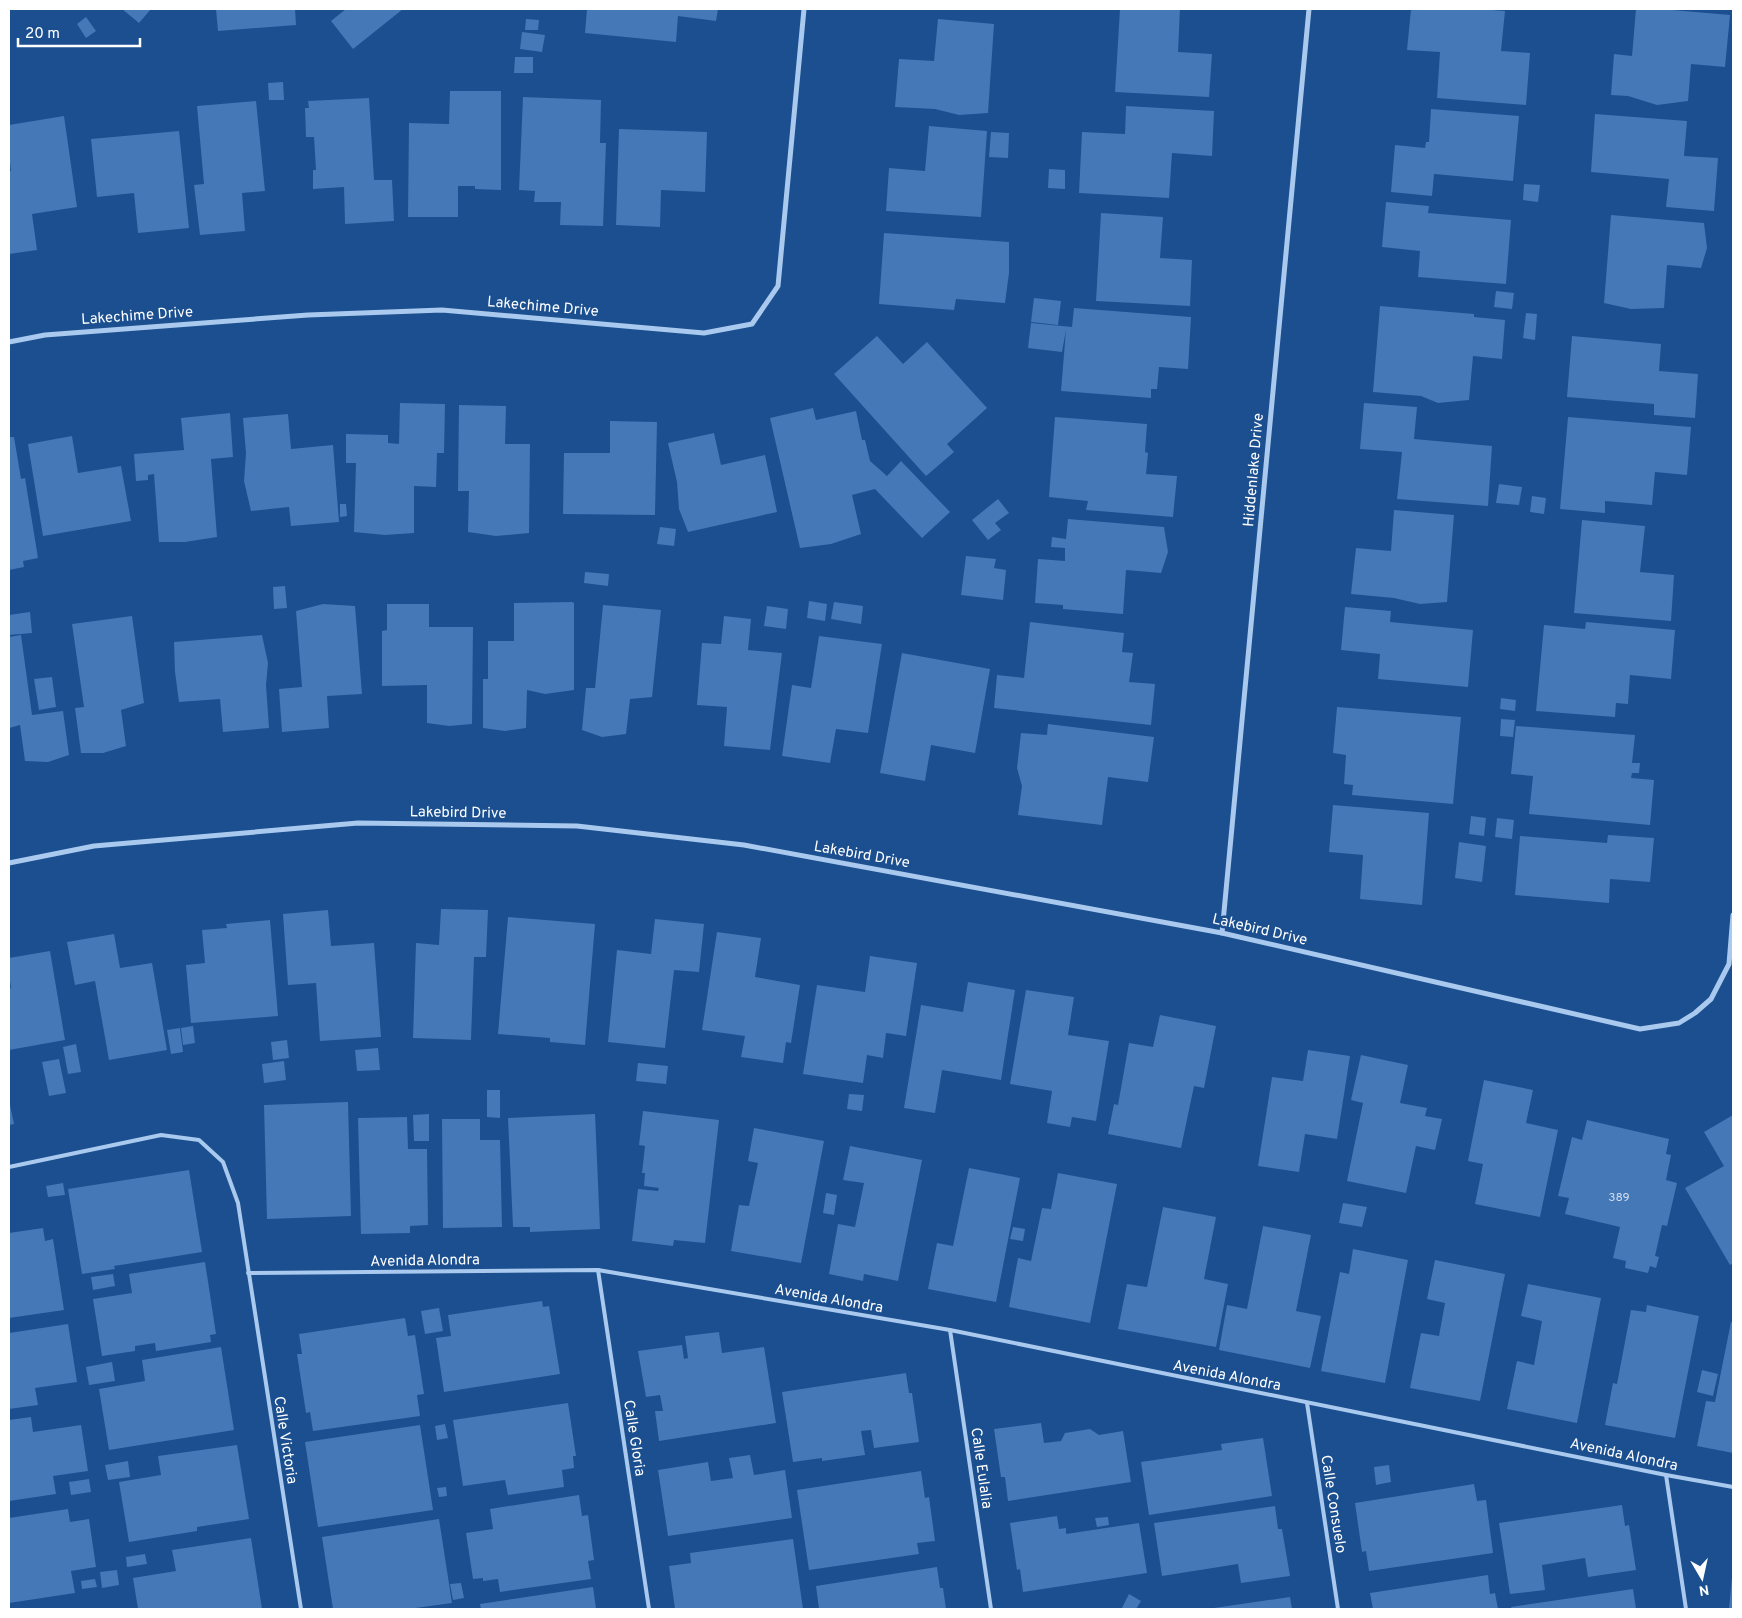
<svg xmlns="http://www.w3.org/2000/svg" width="1742" height="1618" font-family="Overpass,sans-serif">
	<style>
		.building { fill: #4478b7 }
		.lines { fill: none; stroke-linecap: round; stroke-linejoin: round }
		.service { stroke: #a9c9ee; stroke-width: 4 }
		.minor { stroke: #a9c9ee; stroke-width: 5 }
		.labels { text-anchor: middle; stroke-width: 5; stroke-linejoin: round; paint-order: stroke }
		.number-label { font-size: 12px; fill: #d0dded }
		.street-label { font-size: 15px; fill: #fff; stroke: #1b4f8f }
	</style>
	<rect width="100%" height="100%" fill="#1b4f8f"/>
	<g class="building">
		<path d="M122 9H151L139 23Z"/>
		<path d="M216 9H295L296 25 218 31Z"/>
		<path d="M346 9H403L353 49 331 21Z"/>
		<path d="M587 9H718L716 21 678 16 676 42 585 33Z"/>
		<path d="M1120 9H1180L1178 52 1212 54 1209 97 1115 92Z"/>
		<path d="M1411 9H1479L1505 11 1501 51 1530 53 1526 105 1437 98 1440 52 1407 50Z"/>
		<path d="M1636 9H1661L1730 15 1725 67 1691 64 1688 101 1657 105 1628 96 1611 95 1614 54 1632 56Z"/>
		<path d="M86 17 96 31 86 38 77 24Z"/>
		<path d="M526 19 539 20 538 30H525Z"/>
		<path d="M938 19 994 24 988 113 959 115 935 109 895 107 899 59 934 61Z"/>
		<path d="M522 32 545 35 542 52 520 49Z"/>
		<path d="M515 57H533V73H514Z"/>
		<path d="M283 82 284 100H269L268 83Z"/>
		<path d="M450 91H501V190L475 189V186H458V217H408L409 123 449 124Z"/>
		<path d="M523 97 601 100 600 143H606L603 226 560 225 561 202H534L535 191 519 190Z"/>
		<path d="M369 98 374 180H392L394 221 345 224 344 187 313 189V170H316L314 137H306L305 108H309L308 101Z"/>
		<path d="M256 101 265 191 242 193 245 231 200 235 194 185 204 184 197 106Z"/>
		<path d="M1126 106 1214 111 1212 156 1172 153 1169 198 1079 193 1082 132 1125 134Z"/>
		<path d="M1431 109 1519 116 1513 181 1434 174 1432 196 1391 192 1395 145 1425 148 1426 142H1429Z"/>
		<path d="M1595 114 1687 121 1684 156 1718 158 1714 211 1666 207 1669 179 1591 172Z"/>
		<path d="M64 116 77 207 32 214 37 250 9 254V171H11L9 154V125Z"/>
		<path d="M929 126 987 131 981 217 886 211 889 168 925 171Z"/>
		<path d="M619 129 707 132 705 192 661 190 660 227 616 225Z"/>
		<path d="M179 131 189 228 138 233 134 193 97 197 91 139Z"/>
		<path d="M991 132 1009 133 1008 158 989 157Z"/>
		<path d="M1049 169 1065 170V189L1048 188Z"/>
		<path d="M1524 184 1540 185 1538 202 1523 200Z"/>
		<path d="M1386 202 1429 206 1428 213 1511 220 1506 284 1418 277 1420 251 1382 247Z"/>
		<path d="M1101 213 1163 217 1160 258 1192 260 1190 306 1096 301Z"/>
		<path d="M1611 215 1704 223 1707 248 1701 268 1667 265 1664 308 1631 309 1604 303Z"/>
		<path d="M884 233 1009 242V273L1005 303 956 299 954 310 879 304Z"/>
		<path d="M1496 291 1514 293 1512 309 1494 307Z"/>
		<path d="M1034 298 1061 301 1058 325 1031 322Z"/>
		<path d="M1380 306 1474 314V317L1505 320 1502 359 1473 356 1469 400 1438 403 1421 396 1373 392Z"/>
		<path d="M1074 308 1191 317 1188 369 1159 367 1157 389H1151V398L1061 391 1066 330 1062 352 1028 348 1031 323 1072 327Z"/>
		<path d="M1526 313 1537 314 1535 340 1523 338Z"/>
		<path d="M877 336 903 364 927 342 987 408 947 444 954 452 926 476 834 374Z"/>
		<path d="M1572 336 1661 344 1659 371 1698 374 1695 418 1654 415V404L1567 397Z"/>
		<path d="M400 403 445 404 444 453H437L436 487 414 486V533L385 535 354 532 356 463H346V434L388 435V443L399 444Z"/>
		<path d="M1364 403 1417 407 1414 439 1492 446 1488 506 1397 499 1402 452 1360 449Z"/>
		<path d="M459 405 506 406 505 444H530L529 533 496 536 468 532 469 491H458Z"/>
		<path d="M813 408 816 420 856 411 862 440H865L870 461 887 476 901 461 950 512 922 538 875 489 852 495 861 534 831 544 800 548 770 418Z"/>
		<path d="M230 413 233 457 211 459 217 537 185 542H159L154 474 148 475V480L136 481 134 454 184 450 181 418Z"/>
		<path d="M288 414 291 449 333 445 339 522 291 526 289 507 251 511 244 481 246 453 243 418Z"/>
		<path d="M1055 417 1147 424 1145 452 1148 453 1146 474 1177 476 1173 517 1086 510 1088 501 1049 497Z"/>
		<path d="M1568 417 1691 427 1687 475 1655 472 1652 505 1605 501V513L1560 509Z"/>
		<path d="M610 421 657 422 655 515 563 514 564 453H610Z"/>
		<path d="M714 433 721 465 765 455 777 512 688 532 679 509 677 482 668 443Z"/>
		<path d="M72 436 78 473 121 466 131 521 43 536 28 444Z"/>
		<path d="M9 437H14L21 479 25 478 38 558 23 561 24 567 9 570Z"/>
		<path d="M1499 484 1522 487 1519 505 1496 503Z"/>
		<path d="M1532 496 1546 498 1544 514 1530 512Z"/>
		<path d="M998 499 1009 513 995 523 1001 530 988 540 972 520Z"/>
		<path d="M340 504H346L347 516 340 517Z"/>
		<path d="M1394 510 1454 515 1447 602 1420 604 1394 598 1351 594 1356 548 1391 551Z"/>
		<path d="M1068 519 1164 527 1168 552 1161 573 1126 570 1123 614 1063 609V605L1035 603 1038 559 1065 561V548L1051 547 1052 537 1066 539Z"/>
		<path d="M1582 520 1645 526 1640 572 1674 575 1671 621 1574 613Z"/>
		<path d="M660 527 676 529 674 546 657 544Z"/>
		<path d="M966 556 996 559 994 568 1006 570 1003 600 961 595Z"/>
		<path d="M585 572 609 574 608 586 584 583Z"/>
		<path d="M285 586 287 608 274 609 273 587Z"/>
		<path d="M809 601 827 604 825 621 807 618Z"/>
		<path d="M572 602 574 603V690L545 694 527 690 526 728 505 731 483 728V679H488V641H514V603Z"/>
		<path d="M834 602 863 606 861 624 831 619Z"/>
		<path d="M323 604 355 606 362 694 327 696 329 728 282 732 279 689 302 687 296 611Z"/>
		<path d="M387 604H429V627H473L472 724 449 726 427 723V685L382 686V631L387 630Z"/>
		<path d="M603 605 661 610 652 697 630 699 626 734 602 737 582 730 586 688H595Z"/>
		<path d="M767 606 788 609 786 629 764 626Z"/>
		<path d="M1345 607 1391 611 1390 622 1473 630 1468 687 1378 679 1380 654 1341 650Z"/>
		<path d="M30 612 32 633 9 635V615Z"/>
		<path d="M132 616 144 703 121 710 126 746 103 753H81L75 708 84 707 72 624Z"/>
		<path d="M724 616 751 619 748 650 782 653 770 750 724 746 727 707 697 705 702 643 721 644Z"/>
		<path d="M1030 622 1124 633 1122 652 1133 653 1129 682 1155 684 1151 725 994 708 997 675 1024 678Z"/>
		<path d="M1586 622 1675 630 1671 679 1630 675 1628 704 1616 703 1615 717 1536 711 1544 625 1585 629Z"/>
		<path d="M21 635 32 715 63 711 69 755 48 762 25 761 20 725 9 728V637Z"/>
		<path d="M262 635 268 663 266 685 269 728 223 732 220 699 179 702 175 672 174 642Z"/>
		<path d="M819 636 882 644 868 733 836 729 830 763 782 756 792 685 811 688Z"/>
		<path d="M902 653 990 669 975 753 931 745 925 781 880 773Z"/>
		<path d="M52 677 56 707 39 710 34 679Z"/>
		<path d="M1501 698 1516 700 1515 711 1500 709Z"/>
		<path d="M1337 707 1461 717 1453 804 1352 795 1353 785 1344 784 1346 755 1333 753Z"/>
		<path d="M1501 719 1515 720 1513 737 1500 736Z"/>
		<path d="M1048 724 1154 737 1148 782 1108 777 1102 825 1018 815 1022 786 1017 768 1021 733 1047 735Z"/>
		<path d="M1516 726 1635 735 1632 763H1640L1639 773H1632L1631 778 1654 780 1650 825 1529 814 1533 776 1511 774Z"/>
		<path d="M1333 805 1429 813 1422 905 1360 899 1363 855 1329 852Z"/>
		<path d="M1471 816 1486 818 1484 836 1469 834Z"/>
		<path d="M1497 818 1514 820 1512 839 1495 837Z"/>
		<path d="M1608 835 1654 838 1650 882 1610 879 1609 903 1515 895 1520 836 1607 843Z"/>
		<path d="M1459 842 1486 846 1482 882 1455 878Z"/>
		<path d="M441 909 488 910 486 957H474L471 1040 413 1038 416 943 439 945Z"/>
		<path d="M328 910 331 946 374 943 381 1037 320 1041 316 983 288 985 283 914Z"/>
		<path d="M508 917 595 924 585 1045 550 1042V1038L498 1034Z"/>
		<path d="M655 919 704 924 699 972 674 970 665 1048 608 1042 617 950 651 954Z"/>
		<path d="M270 920 278 1016 191 1023 186 965 205 963 202 930 227 928 226 924Z"/>
		<path d="M717 932 761 938 755 977 800 985 791 1043 786 1042 783 1063 741 1057 745 1036 702 1030Z"/>
		<path d="M114 934 120 968 152 963 167 1050 109 1060 95 981 75 985 67 942Z"/>
		<path d="M50 951 65 1040 9 1050V989L11 988 9 974V958Z"/>
		<path d="M870 956 917 963 906 1036 886 1033 883 1058 867 1055 863 1083 803 1074 817 985 865 992Z"/>
		<path d="M968 982 1015 990 1001 1080 942 1070 935 1113 904 1108 921 1005 963 1012Z"/>
		<path d="M1026 990 1074 997 1068 1035 1109 1041 1096 1121 1072 1117 1070 1127 1047 1123 1052 1091 1010 1084Z"/>
		<path d="M1160 1015 1216 1026 1204 1088 1194 1086 1181 1148 1108 1134 1114 1104 1118 1105 1129 1043 1153 1047Z"/>
		<path d="M193 1026 195 1043 183 1045 181 1028Z"/>
		<path d="M180 1028 183 1052 171 1054 167 1030Z"/>
		<path d="M287 1040 289 1058 273 1060 271 1042Z"/>
		<path d="M76 1044 81 1072 68 1074 63 1047Z"/>
		<path d="M378 1048 380 1070 357 1071 355 1050Z"/>
		<path d="M1308 1050 1350 1056 1337 1139 1305 1134 1299 1172 1258 1166 1272 1077 1303 1081Z"/>
		<path d="M1361 1055 1408 1065 1400 1103 1427 1108 1425 1116 1442 1119 1435 1150 1416 1146 1406 1193 1347 1181 1363 1103 1351 1100Z"/>
		<path d="M59 1059 66 1093 49 1096 42 1062Z"/>
		<path d="M284 1061 286 1080 264 1083 262 1064Z"/>
		<path d="M638 1063 668 1066 666 1084 636 1081Z"/>
		<path d="M1484 1080 1533 1090 1526 1123 1558 1130 1540 1217 1475 1204 1483 1164 1468 1161Z"/>
		<path d="M487 1090H500V1118L487 1117Z"/>
		<path d="M849 1094 864 1095 862 1111 847 1109Z"/>
		<path d="M348 1102 351 1216 267 1219 264 1105Z"/>
		<path d="M9 1105H10L14 1124 9 1125Z"/>
		<path d="M643 1111 719 1120 705 1243 674 1240 673 1246 632 1241 638 1189 658 1191 659 1188 644 1186 645 1173H642L645 1146 639 1145Z"/>
		<path d="M429 1114V1141H414L413 1115Z"/>
		<path d="M595 1114 600 1229 530 1232V1227H513L508 1118Z"/>
		<path d="M1733 1115V1263L1730 1265 1685 1188 1724 1166 1704 1132Z"/>
		<path d="M407 1117 408 1149H427L428 1225 410 1226V1233L361 1234 358 1118Z"/>
		<path d="M442 1119H480V1140H500L502 1227 443 1228Z"/>
		<path d="M1587 1120 1669 1139 1666 1154 1671 1155 1666 1180 1677 1183 1667 1226 1662 1225 1655 1256 1659 1257 1656 1268 1650 1266 1648 1273 1625 1268 1626 1261 1613 1258 1620 1227 1565 1214 1569 1198 1558 1196 1572 1137 1582 1140Z"/>
		<path d="M754 1128 824 1141 801 1263 731 1251 739 1205 749 1206 758 1163 748 1161Z"/>
		<path d="M850 1146 922 1160 898 1281 864 1274 863 1281 829 1274 838 1224 855 1227 864 1183 843 1180Z"/>
		<path d="M969 1168 1020 1178 996 1302 928 1289 937 1243 953 1246Z"/>
		<path d="M189 1170 202 1252 114 1266 115 1269 82 1274 68 1189Z"/>
		<path d="M1058 1173 1117 1184 1090 1323 1009 1307 1018 1258 1031 1261 1042 1208 1051 1209Z"/>
		<path d="M63 1183 65 1195 48 1197 46 1186Z"/>
		<path d="M826 1193 837 1195 834 1215 823 1213Z"/>
		<path d="M1343 1203 1367 1207 1362 1227 1339 1223Z"/>
		<path d="M1163 1207 1216 1217 1204 1279 1228 1284 1216 1347 1118 1329 1127 1284 1147 1287Z"/>
		<path d="M1263 1226 1311 1235 1296 1311 1321 1316 1310 1368 1219 1350 1227 1305 1247 1309Z"/>
		<path d="M1013 1227 1025 1229 1023 1241 1010 1239Z"/>
		<path d="M43 1228 45 1241 53 1239 64 1310 9 1318V1233Z"/>
		<path d="M1353 1249 1408 1260 1385 1383 1321 1371 1340 1272 1349 1274Z"/>
		<path d="M1435 1260 1505 1274 1480 1401 1410 1388 1421 1333 1439 1336 1445 1303 1427 1299Z"/>
		<path d="M205 1262 216 1334 210 1335 211 1342 156 1351 155 1343 135 1346V1351L102 1356 93 1299 132 1293 129 1274Z"/>
		<path d="M113 1274 115 1286 93 1290 91 1277Z"/>
		<path d="M1528 1284 1601 1298 1577 1423 1507 1409 1517 1361 1534 1365 1542 1321 1521 1316Z"/>
		<path d="M542 1301 543 1307 549 1306 560 1374 444 1392 436 1338 451 1336 448 1315Z"/>
		<path d="M1647 1305 1699 1316 1675 1438 1605 1425 1613 1383 1617 1384 1631 1310 1646 1312Z"/>
		<path d="M439 1308 443 1331 425 1334 421 1311Z"/>
		<path d="M405 1318 408 1336 415 1335 424 1394 417 1395 420 1416 313 1431 310 1412 306 1413 297 1354H302L299 1334Z"/>
		<path d="M1731 1322 1733 1323V1453L1697 1446 1706 1401 1715 1402Z"/>
		<path d="M68 1324 77 1382 35 1388 38 1405 9 1409V1333Z"/>
		<path d="M719 1332 722 1353 764 1347 776 1423 659 1441 655 1411H663L660 1395 646 1397 638 1351 682 1345 684 1359 688 1358 685 1336Z"/>
		<path d="M221 1347 234 1430 109 1450 99 1389 145 1381 142 1360Z"/>
		<path d="M112 1362 115 1381 89 1385 86 1367Z"/>
		<path d="M1702 1370 1718 1374 1713 1396 1697 1392Z"/>
		<path d="M906 1373 909 1393H912L919 1442 874 1448 871 1430 861 1431 865 1455 822 1461V1458L793 1462 782 1392Z"/>
		<path d="M568 1403 576 1456H573L574 1468 562 1470 564 1487 508 1495 505 1480 463 1486 453 1420Z"/>
		<path d="M31 1417 33 1432 81 1425 88 1471 53 1476 56 1494 9 1501V1420Z"/>
		<path d="M1041 1423 1044 1443 1061 1441 1065 1433 1090 1429 1099 1435 1123 1431 1131 1482 1008 1501 1005 1477H1001L994 1429Z"/>
		<path d="M445 1424 448 1438 437 1440 435 1426Z"/>
		<path d="M420 1425 433 1510 318 1527 305 1442Z"/>
		<path d="M1263 1438 1272 1496 1149 1515 1141 1462 1222 1450 1221 1444Z"/>
		<path d="M237 1445 249 1519 197 1527V1531L129 1542 119 1482 161 1475 158 1456Z"/>
		<path d="M750 1455 754 1475 785 1470 792 1518 668 1536 658 1470 708 1462 711 1481 733 1478 729 1458Z"/>
		<path d="M128 1461 130 1477 108 1480 105 1465Z"/>
		<path d="M1389 1465 1391 1482 1376 1485 1374 1467Z"/>
		<path d="M921 1471 925 1498 929 1497 935 1541 917 1543 919 1554 809 1570 797 1490Z"/>
		<path d="M89 1479 91 1492 71 1495 69 1482Z"/>
		<path d="M1474 1484 1477 1501 1486 1500 1493 1553 1369 1571 1366 1551 1362 1552 1355 1503Z"/>
		<path d="M446 1487 447 1496 439 1497 437 1488Z"/>
		<path d="M579 1495 582 1516 588 1515 594 1560 588 1561 591 1579 500 1592 498 1579 483 1581V1578L473 1579 466 1533 493 1529 490 1509Z"/>
		<path d="M1622 1505 1625 1526 1629 1525 1636 1570 1588 1577 1585 1558 1542 1565 1545 1590 1510 1594 1499 1523Z"/>
		<path d="M1275 1506 1278 1529H1282L1290 1576 1241 1583 1238 1564 1162 1576 1154 1523Z"/>
		<path d="M68 1509 70 1522 89 1519 96 1567 71 1571 75 1593 9 1603V1518Z"/>
		<path d="M1057 1516 1059 1529 1066 1528V1534L1139 1523 1147 1573 1023 1592 1020 1569 1017 1570 1010 1523Z"/>
		<path d="M1108 1517 1109 1525 1097 1527 1095 1518Z"/>
		<path d="M439 1519 452 1603 408 1609H333L322 1537Z"/>
		<path d="M251 1538 262 1609H138L133 1578 176 1571 172 1550Z"/>
		<path d="M793 1539 803 1609H675L669 1566 691 1563 690 1553Z"/>
		<path d="M145 1554 147 1564 127 1567 126 1557Z"/>
		<path d="M937 1567 940 1588H943L946 1609H819L816 1586Z"/>
		<path d="M117 1570 119 1585 102 1588 100 1572Z"/>
		<path d="M1488 1575 1490 1594 1495 1593 1498 1609H1373L1370 1593Z"/>
		<path d="M1732 1577H1733V1609H1729Z"/>
		<path d="M95 1579 97 1587 82 1589 81 1581Z"/>
		<path d="M461 1583 464 1598 453 1600 450 1584Z"/>
		<path d="M593 1587 596 1609H481L480 1604Z"/>
		<path d="M1633 1589 1636 1609H1512L1511 1607Z"/>
		<path d="M1129 1594 1141 1601 1136 1609H1124L1122 1608Z"/>
		<path d="M1290 1597 1292 1609H1214V1608Z"/>
	</g>
	<g class="lines">
		<g class="service">
			<path d="M9 1167 161 1135 199 1140 223 1162 238 1203 301 1609"/>
			<path d="M598 1270 649 1609"/>
			<path d="M248 1273 598 1270 950 1330 1666 1475 1733 1487"/>
			<path d="M950 1330 991 1609"/>
			<path d="M1307 1403 1338 1609"/>
			<path d="M1666 1475 1686 1609"/>
		</g>
		<g class="minor">
			<path d="M9 342 45 335 308 315 442 310 704 333 752 324 778 286 804 9"/>
			<path d="M9 863 94 846 358 823 577 826 744 845 1222 933 1640 1029 1679 1023 1695 1013 1711 999 1729 964 1733 915"/>
			<path d="M1222 933 1309 9"/>
		</g>
	</g>
	<g class="labels">
		<g class="number-label">
			<text x="1619" y="1201">389</text>
		</g>
		<g class="street-label">
			<text transform="translate(543 306) rotate(5)" y="5">Lakechime Drive</text>
			<text transform="translate(137 315) rotate(-4)" y="5">Lakechime Drive</text>
			<text transform="translate(1253 470) rotate(-85)" y="5">Hiddenlake Drive</text>
			<text transform="translate(458 812) rotate(1)" y="5">Lakebird Drive</text>
			<text transform="translate(862 854) rotate(10)" y="5">Lakebird Drive</text>
			<text transform="translate(1260 929) rotate(13)" y="5">Lakebird Drive</text>
			<text transform="translate(425 1260) rotate(-1)" y="5">Avenida Alondra</text>
			<text transform="translate(829 1298) rotate(10)" y="5">Avenida Alondra</text>
			<text transform="translate(1227 1375) rotate(11)" y="5">Avenida Alondra</text>
			<text transform="translate(635 1438) rotate(81)" y="5">Calle Gloria</text>
			<text transform="translate(286 1440) rotate(81)" y="5">Calle Victoria</text>
			<text transform="translate(1624 1454) rotate(12)" y="5">Avenida Alondra</text>
			<text transform="translate(982 1468) rotate(82)" y="5">Calle Eulalia</text>
			<text transform="translate(1334 1504) rotate(81)" y="5">Calle Consuelo</text>
		</g>
	</g>
	<rect width="1742" height="1618" fill="none" stroke="#ffffff" stroke-width="20"/>
	<g transform="translate(1702 1578) rotate(171)" stroke="#1b4f8f" stroke-width="4" paint-order="stroke">
	<path d="M0-4L9 19L0 12L-9 19Z" fill="#ffffff"/>
	<text y="-8" font-size="14" font-weight="bold" text-anchor="middle" fill="#ffffff">N</text>
	</g>
	<path d="M18 38v8h122v-8" fill="none" stroke="#ffffff" stroke-width="2.5"/>
	<text x="25" y="38" font-size="15" fill="#ffffff" stroke="#1b4f8f" stroke-width="4" paint-order="stroke">20 m</text>
</svg>
